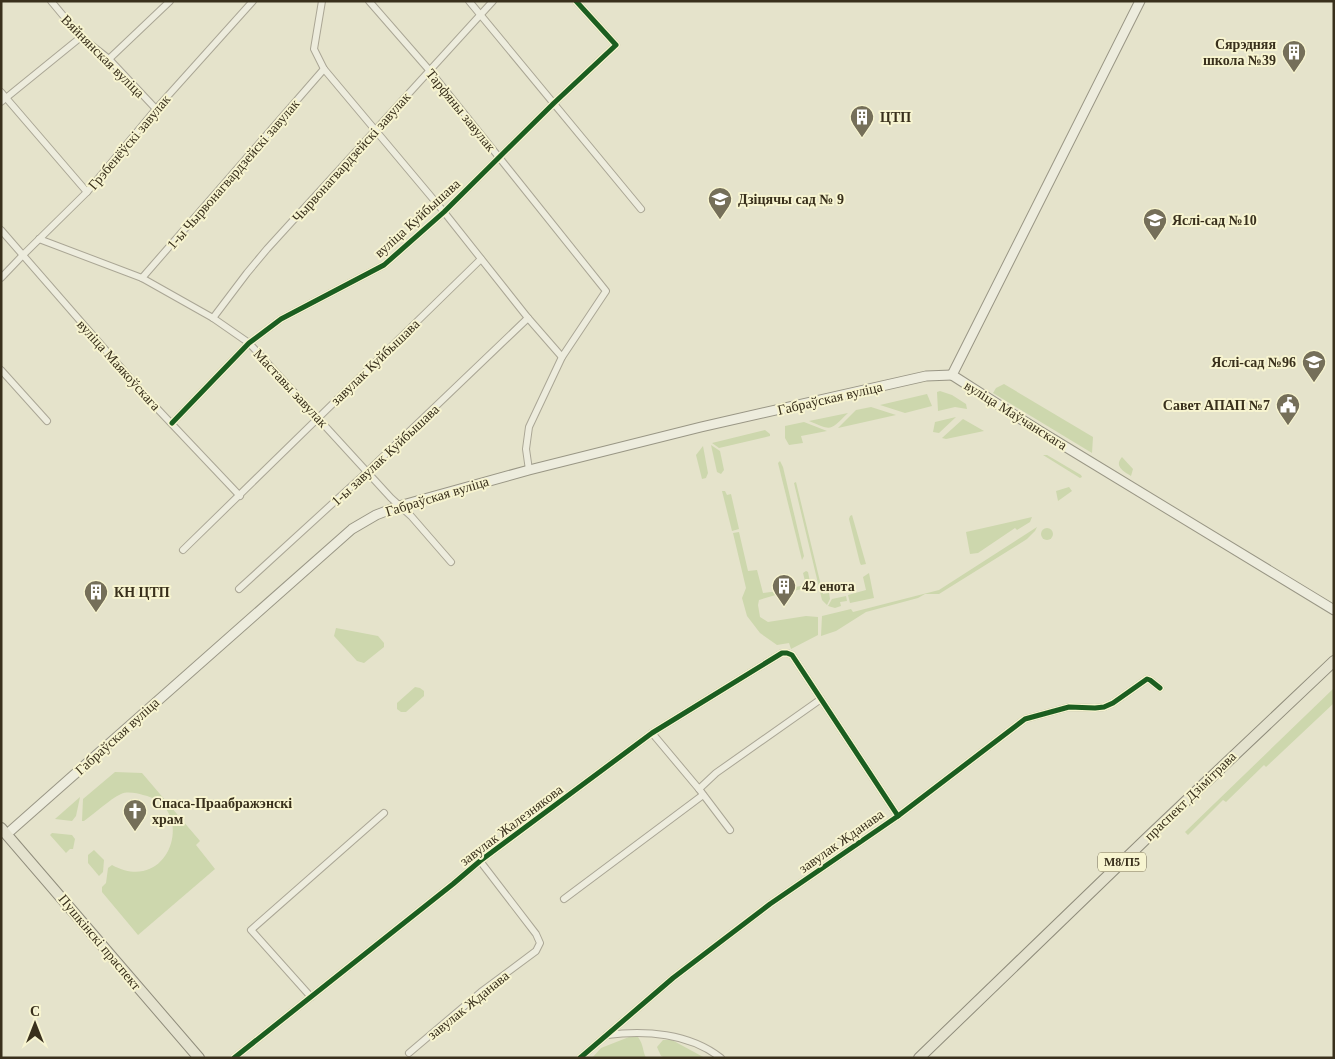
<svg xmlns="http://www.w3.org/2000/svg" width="1335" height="1059" font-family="Georgia,serif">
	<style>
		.green { fill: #cdd7ad }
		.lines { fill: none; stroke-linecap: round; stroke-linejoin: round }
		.street-casing { stroke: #aaa695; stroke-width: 8 }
		.secondary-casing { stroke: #999685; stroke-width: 11 }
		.primary-casing { stroke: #8f8c7b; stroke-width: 12 }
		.street { stroke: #edecdd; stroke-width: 6 }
		.secondary { stroke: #edecdd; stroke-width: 9 }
		.primary { stroke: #e4e2ce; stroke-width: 10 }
		.cycleway-casing { stroke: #f7f4d0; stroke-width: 8 }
		.cycleway { stroke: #1b5e20; stroke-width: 5 }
		.labels { text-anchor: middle; stroke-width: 4; stroke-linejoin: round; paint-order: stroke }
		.shield { fill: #f7f4d0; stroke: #726b52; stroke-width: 1 }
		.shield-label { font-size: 12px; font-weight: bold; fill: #39301c }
		.poi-label { font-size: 14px; font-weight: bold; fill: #39301c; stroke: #f7f4d0; text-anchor: start }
		.street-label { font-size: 14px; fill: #39301c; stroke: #f7f4d0 }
	</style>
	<rect width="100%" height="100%" fill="#e5e3cb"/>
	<g class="green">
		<path d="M1004 384 1093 437 1092 453 993 393 996 388Z"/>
		<path d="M940 391 952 395 966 404 967 409 955 407 938 411 937 392Z"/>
		<path d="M927 394 932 406 905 413 880 405Z"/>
		<path d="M871 407 896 415 838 428 856 410Z"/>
		<path d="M848 413C829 431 833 431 809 421Z"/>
		<path d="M956 417 939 433 933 432 935 422Z"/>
		<path d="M963 419 984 431 946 439 942 438Z"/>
		<path d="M804 422 827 431 801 436 803 443 789 445 785 438V426Z"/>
		<path d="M765 430 770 434V436L719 448 712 443Z"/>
		<path d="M711 445 720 451 724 470 721 474 717 472Z"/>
		<path d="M703 446 708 473 706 478 702 479 696 455Z"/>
		<path d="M1043 455H1047L1081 475 1082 477 1080 478Z"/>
		<path d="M1122 457 1133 469 1131 476C1123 471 1114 466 1122 457Z"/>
		<path d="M780 461 783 467 804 556 802 560 778 463Z"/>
		<path d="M796 482 823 594 829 593 830 599 827 605 822 600 794 483Z"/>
		<path d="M1069 487 1072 491 1058 501 1056 491Z"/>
		<path d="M722 491H725L727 495 731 494 739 529 732 531Z"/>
		<path d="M852 515 866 564 861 565 860 563 849 519 850 516Z"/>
		<path d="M1032 517 1030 522 1017 530 1015 528 978 553 970 554 966 532Z"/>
		<path d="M1037 527 1035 531 1027 539 939 594H925L918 598 866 612 836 631 821 636 822 616 851 609 853 612 939 590Z"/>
		<circle cx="1047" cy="534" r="6"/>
		<path d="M739 532 748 571 757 570 763 593 779 591V594L759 600 758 605 760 617 768 622 806 616 818 617V635L791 649 789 643 777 645 760 633 747 616 742 598 746 588 733 533Z"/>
		<path d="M806 571 808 572 811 587 784 593V589L806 585 803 573Z"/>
		<path d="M869 573 874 598 850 603 848 595 866 590 863 577Z"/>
		<path d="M846 596 847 601 840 602 841 606 835 608 828 606 832 599Z"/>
		<path d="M336 628 378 636 384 643V647L364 663 357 661 334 636Z"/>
		<path d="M415 687 420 688 424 691V696L406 712H401L397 709V703Z"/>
		<path d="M1334 688V703L1266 767 1264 765 1226 802 1223 800 1188 835 1185 832Z"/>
		<path d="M115 772 142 773 200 841 196 845 215 869 138 935 102 892V887L106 883 108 868 112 865C171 897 198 806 143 795 137 793 127 791 121 794 110 799 94 814 84 821H82L83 799Z"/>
		<path d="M80 797 76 816 72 821 55 819Z"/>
		<path d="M52 833 72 835 75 839 73 849H70L66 853 50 835Z"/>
		<path d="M94 850 104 860 103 872 99 876 88 863V855Z"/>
		<path d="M629 1037H638C644 1046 642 1049 646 1058H592L601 1048Z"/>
		<path d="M663 1040H672L705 1058H666L661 1056 657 1047Z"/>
	</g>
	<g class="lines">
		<g class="street-casing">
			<g id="street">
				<path d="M51 1 81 37 109 59 156 109"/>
				<path d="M322 1 314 49 324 69 444 212 528 318 562 357"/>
				<path d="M369 1 430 71 606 291 562 357 529 427 526 449 529 470"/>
				<path d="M469 1 641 209"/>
				<path d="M109 59 170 1"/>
				<path d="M1 92 87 192"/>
				<path d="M1 102 81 37"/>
				<path d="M1 230 150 401 240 496"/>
				<path d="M39 239 142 278 213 318 249 343 391 498 411 516 451 562"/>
				<path d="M1 278 23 255 87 192 156 109 253 1"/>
				<path d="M142 278 324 69"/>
				<path d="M213 318 247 273 267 249 493 1"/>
				<path d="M1 370 47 421"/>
				<path d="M172 423 249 343 281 319 384 265 444 212 554 103 616 45 576 1"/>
				<path d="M183 550 481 259"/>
				<path d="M239 589 367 472 528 318"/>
				<path d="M652 733 699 789 730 830"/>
				<path d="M699 789 716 773 821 699"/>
				<path d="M564 899 703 795"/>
				<path d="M311 997 251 930 384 813"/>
				<path d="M607 1035C645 1030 689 1033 721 1058"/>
				<path d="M409 1053 481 992 536 951 540 943 536 934 480 861"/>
				<path d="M234 1058 453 884 480 861 652 733 782 653H787L792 655 898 816"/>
				<path d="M580 1058 673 978 770 904 898 816 1025 719 1069 707 1095 708 1104 707 1113 703 1147 679 1150 680 1160 688"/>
			</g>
		</g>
		<g class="secondary-casing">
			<g id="secondary">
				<path d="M1140 1 952 375 1038 430 1334 610"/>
				<path d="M7 834 352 529 376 515 399 506 529 470 701 427 926 376 952 375"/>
			</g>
		</g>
		<g class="primary-casing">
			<g id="primary">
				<path d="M1 828 199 1058"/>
				<path d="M919 1058 1149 836 1334 661"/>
			</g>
		</g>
		<use href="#street" class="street"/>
		<use href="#secondary" class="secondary"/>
		<use href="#primary" class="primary"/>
		<g class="cycleway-casing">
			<g id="cycleway">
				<path d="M172 423 249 343 281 319 384 265 444 212 554 103 616 45 576 1"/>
				<path d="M234 1058 453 884 480 861 652 733 782 653H787L792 655 898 816"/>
				<path d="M580 1058 673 978 770 904 898 816 1025 719 1069 707 1095 708 1104 707 1113 703 1147 679 1150 680 1160 688"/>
			</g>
		</g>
		<use href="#cycleway" class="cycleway"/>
	</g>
	<defs>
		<g id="building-pin" transform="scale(1.25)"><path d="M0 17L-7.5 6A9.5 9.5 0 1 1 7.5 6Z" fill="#756f59" stroke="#f7f4d0"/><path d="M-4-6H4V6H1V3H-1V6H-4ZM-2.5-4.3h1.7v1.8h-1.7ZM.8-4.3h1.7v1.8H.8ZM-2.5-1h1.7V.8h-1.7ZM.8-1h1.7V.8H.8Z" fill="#fff"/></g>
		<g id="school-pin" transform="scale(1.25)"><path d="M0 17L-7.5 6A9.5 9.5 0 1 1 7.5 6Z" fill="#756f59" stroke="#f7f4d0"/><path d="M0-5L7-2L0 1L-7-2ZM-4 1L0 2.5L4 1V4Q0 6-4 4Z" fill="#fff"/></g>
		<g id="civic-pin" transform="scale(1.25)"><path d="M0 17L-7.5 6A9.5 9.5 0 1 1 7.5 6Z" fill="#756f59" stroke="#f7f4d0"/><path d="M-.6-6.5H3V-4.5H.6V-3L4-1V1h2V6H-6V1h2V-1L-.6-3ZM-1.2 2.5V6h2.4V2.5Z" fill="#fff"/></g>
		<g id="church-pin" transform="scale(1.25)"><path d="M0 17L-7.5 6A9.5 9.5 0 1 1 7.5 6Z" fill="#756f59" stroke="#f7f4d0"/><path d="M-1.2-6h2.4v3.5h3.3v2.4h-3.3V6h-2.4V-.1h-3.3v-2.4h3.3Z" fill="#fff"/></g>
	</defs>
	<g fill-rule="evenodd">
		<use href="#building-pin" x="1294" y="52"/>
		<use href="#building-pin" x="862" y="117"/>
		<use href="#school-pin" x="720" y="199"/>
		<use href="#school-pin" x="1155" y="220"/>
		<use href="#school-pin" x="1314" y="362"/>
		<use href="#civic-pin" x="1288" y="405"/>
		<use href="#building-pin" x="784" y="586"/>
		<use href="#building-pin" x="96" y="592"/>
		<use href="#church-pin" x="135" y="811"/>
	</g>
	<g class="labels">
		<rect class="shield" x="1098" y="852.5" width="48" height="19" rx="4"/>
		<g class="shield-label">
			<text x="1122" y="866">М8/П5</text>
		</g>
		<g class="poi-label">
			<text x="1276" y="49" text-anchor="end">Сярэдняя<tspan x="1276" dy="16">школа №39</tspan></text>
			<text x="880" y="122">ЦТП</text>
			<text x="738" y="204">Дзіцячы сад № 9</text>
			<text x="1172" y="225">Яслі-сад №10</text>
			<text x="1296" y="367" text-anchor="end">Яслі-сад №96</text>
			<text x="1270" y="410" text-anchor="end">Савет АПАП №7</text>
			<text x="802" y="591">42 енота</text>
			<text x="114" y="597">КН ЦТП</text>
			<text x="152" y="808">Спаса-Праабражэнскі<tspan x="152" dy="16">храм</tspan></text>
		</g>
		<g class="street-label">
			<text transform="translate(103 56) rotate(45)" y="5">Вяйнянская вуліца</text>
			<text transform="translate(461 110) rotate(51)" y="5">Тарфяны завулак</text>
			<text transform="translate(129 142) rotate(-50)" y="5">Грэбенёўскі завулак</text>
			<text transform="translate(351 157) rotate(-48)" y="5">Чырвонагвардзейскі завулак</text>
			<text transform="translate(233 174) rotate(-49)" y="5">1-ы Чырвонагвардзейскі завулак</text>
			<text transform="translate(417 218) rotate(-42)" y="5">вуліца Куйбышава</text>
			<text transform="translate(375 362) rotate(-44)" y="5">завулак Куйбышава</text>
			<text transform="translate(119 365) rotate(48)" y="5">вуліца Маякоўскага</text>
			<text transform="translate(291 388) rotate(47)" y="5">Маставы завулак</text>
			<text transform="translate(830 398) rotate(-13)" y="5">Габраўская вуліца</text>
			<text transform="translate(1016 415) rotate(32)" y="5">вуліца Маўчанскага</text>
			<text transform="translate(385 455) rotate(-43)" y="5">1-ы завулак Куйбышава</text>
			<text transform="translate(437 496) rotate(-17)" y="5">Габраўская вуліца</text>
			<text transform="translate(117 736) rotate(-42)" y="5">Габраўская вуліца</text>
			<text transform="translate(1190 796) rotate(-44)" y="5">праспект Дзімітрава</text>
			<text transform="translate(511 825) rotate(-37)" y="5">завулак Жалезнякова</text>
			<text transform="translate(841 841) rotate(-35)" y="5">завулак Жданава</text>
			<text transform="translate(100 942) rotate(50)" y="5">Пушкінскі праспект</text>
			<text transform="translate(468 1005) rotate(-39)" y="5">завулак Жданава</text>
		</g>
	</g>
	<rect width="1335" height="1059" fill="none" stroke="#39301c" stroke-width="5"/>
	<g transform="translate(35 1024)" stroke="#f7f4d0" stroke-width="4" paint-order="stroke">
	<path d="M0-4L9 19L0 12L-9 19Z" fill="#39301c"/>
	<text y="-8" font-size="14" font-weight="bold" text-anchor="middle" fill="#39301c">С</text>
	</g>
</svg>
